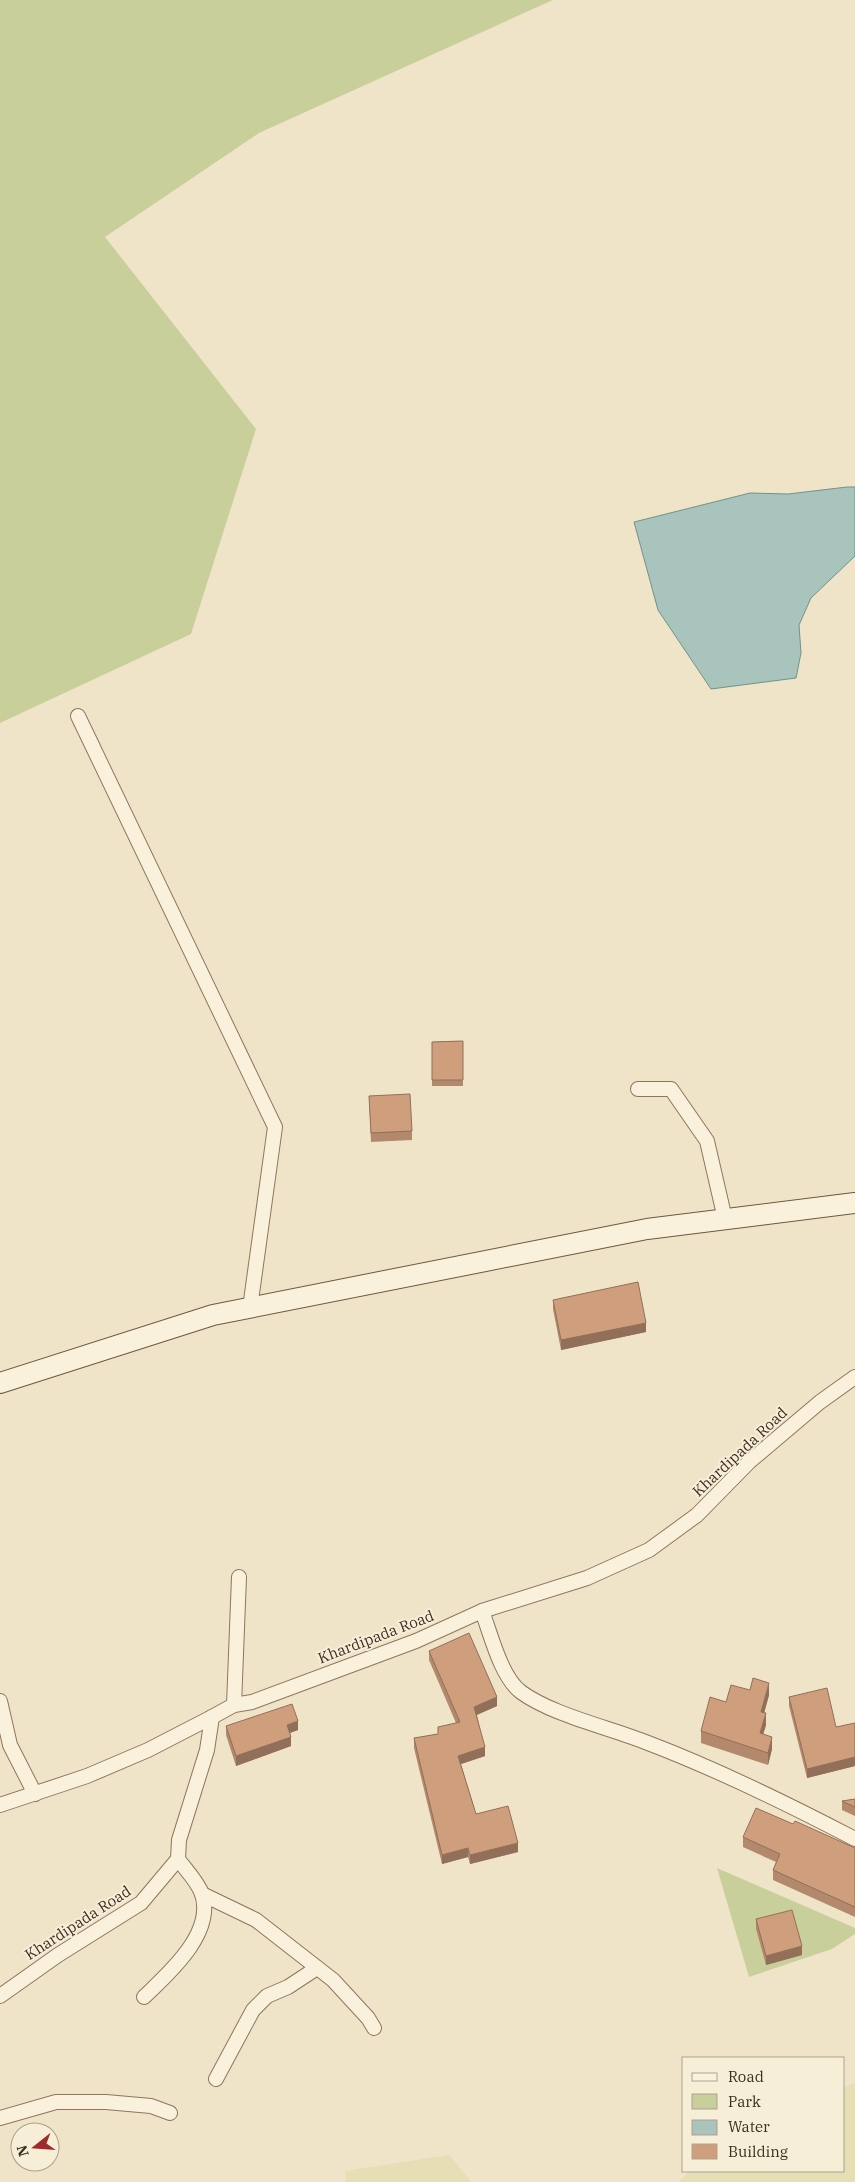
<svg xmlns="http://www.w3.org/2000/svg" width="855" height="2182" font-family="'IBM Plex Serif',serif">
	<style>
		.farmland { fill: #e6deb5 }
		.green { fill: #c9cf9b }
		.water { fill: #a9c4bc; stroke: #6f938a }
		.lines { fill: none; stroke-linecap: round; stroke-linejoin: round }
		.street-casing { stroke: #8d765c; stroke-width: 16 }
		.secondary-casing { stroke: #6f573f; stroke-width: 22 }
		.street { stroke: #faf1dc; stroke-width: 14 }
		.secondary { stroke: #faf1dc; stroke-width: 20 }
		.wall { fill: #b2896c }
		.shaded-wall { fill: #916f58 }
		.building { fill: #cf9f7d; stroke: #916f58 }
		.labels { text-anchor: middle; stroke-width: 4; stroke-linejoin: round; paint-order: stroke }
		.street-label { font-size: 15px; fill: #3d2e20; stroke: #f7eed8 }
	</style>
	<rect width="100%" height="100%" fill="#f0e4c8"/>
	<g class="farmland">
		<path d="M855 2083V2182H678L690 2171H844V2087Z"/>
		<path d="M449 2155 471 2182H346L345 2171Z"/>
	</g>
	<g class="green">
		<path d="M0 0H553L259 133 105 237 256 429 191 634 0 723Z"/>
		<path d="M717 1868 855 1928V1934L832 1949 749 1977Z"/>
	</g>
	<path class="water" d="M847 487H855V556L811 598 799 625 801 653 796 678 711 689 658 610 634 522 750 493 788 494Z"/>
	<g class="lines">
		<g class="street-casing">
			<g id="street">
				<path d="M93 747 78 716 275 1127 250 1308"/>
				<path d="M638 1089H671L707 1141 725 1219"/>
				<path d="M482 1611C491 1635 501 1677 521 1692 552 1715 611 1728 648 1743 719 1770 788 1804 855 1839"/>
				<path d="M0 1701 10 1745 35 1794"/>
				<path d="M234 1705 239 1577"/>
				<path d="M0 1805 87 1776 148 1750 212 1717"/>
				<path d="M202 1894 256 1920 333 1980 368 2018 374 2028"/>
				<path d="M0 1996 58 1955 141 1903 178 1859 179 1840 207 1750 212 1717 234 1705 252 1702 416 1641 482 1611 587 1578 649 1550 697 1515 749 1462 820 1402 855 1377"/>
				<path d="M144 1997C169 1973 215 1933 202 1894 198 1882 185 1869 178 1859"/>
				<path d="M216 2079 253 2010 267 1996 288 1987 317 1968"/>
				<path d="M0 2118 56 2102H106L151 2106 170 2113"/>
			</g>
		</g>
		<g class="secondary-casing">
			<path id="secondary" d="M0 1383 213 1315 647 1229 855 1203"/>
		</g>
		<use href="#street" class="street"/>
		<use href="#secondary" class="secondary"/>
	</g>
	<g class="wall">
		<path d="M463 1041V1086H432V1042Z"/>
		<path d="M369 1096 412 1131V1140L371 1142Z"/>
		<path d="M553 1300 646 1332 561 1350 553 1309Z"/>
		<path d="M429 1651 497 1706 477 1715 485 1756 461 1764 476 1814 518 1852 470 1864 468 1857 442 1864 414 1748V1738L438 1734 456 1723 429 1660Z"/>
		<path d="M769 1695 764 1713 766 1725 763 1734 772 1749 768 1765 701 1743V1731L726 1702Z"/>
		<path d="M789 1697 836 1727 855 1723V1766L807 1778 789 1706Z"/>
		<path d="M226 1726 298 1730 290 1733 291 1746 236 1766 226 1735Z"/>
		<path d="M855 1799V1816L842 1810V1801Z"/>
		<path d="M793 1824 855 1848V1917L773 1880V1870L776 1862 743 1847V1837Z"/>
		<path d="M756 1919 802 1955 766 1965 756 1929Z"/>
	</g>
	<g class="shaded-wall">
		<path d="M646 1323V1332L561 1350V1340Z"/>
		<path d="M769 1683V1695L761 1724V1712Z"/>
		<path d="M497 1697V1706L474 1716V1707Z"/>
		<path d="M766 1713V1725L760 1745V1733Z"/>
		<path d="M298 1721V1730L287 1734V1725Z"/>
		<path d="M291 1737V1746L236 1766V1756Z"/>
		<path d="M772 1737V1749L768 1765V1753Z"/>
		<path d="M485 1747V1756L458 1765V1756Z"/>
		<path d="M855 1757V1766L807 1778V1769Z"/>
		<path d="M518 1843V1852L470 1864V1855Z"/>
		<path d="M468 1848V1857L442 1864V1855Z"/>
		<path d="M802 1946V1955L766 1965V1956Z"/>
	</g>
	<g class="building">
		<path d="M463 1041V1080H432V1042Z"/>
		<path d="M410 1094 412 1131 371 1133 369 1096Z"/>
		<path d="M638 1282 646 1323 561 1340 553 1300Z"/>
		<path d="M469 1633 497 1697 474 1707 485 1747 458 1756 476 1814 508 1806 518 1843 470 1855 468 1848 442 1855 414 1738 438 1734V1727L460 1722 429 1651Z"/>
		<path d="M753 1678 769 1683 761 1712 766 1713 760 1733 772 1737 768 1753 701 1731 710 1697 726 1702 731 1685 750 1690Z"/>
		<path d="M827 1688 836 1727 855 1723V1757L807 1769 789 1697Z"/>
		<path d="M292 1704 298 1721 287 1725 291 1737 236 1756 226 1726Z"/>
		<path d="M855 1799V1807L842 1801Z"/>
		<path d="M756 1808 793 1824 795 1821 855 1848V1907L773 1870 780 1854 743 1837Z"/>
		<path d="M792 1910 802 1946 766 1956 756 1919Z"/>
	</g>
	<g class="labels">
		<g class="street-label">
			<text transform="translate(740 1452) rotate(-43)" y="5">Khardipada Road</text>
			<text transform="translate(376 1637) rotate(-21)" y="5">Khardipada Road</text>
			<text transform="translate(78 1923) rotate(-33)" y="5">Khardipada Road</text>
		</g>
	</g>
	<rect x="682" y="2057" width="162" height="115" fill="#f7eed8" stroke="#ada18e"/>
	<rect x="692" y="2073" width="25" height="8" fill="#faf1dc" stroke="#ada18e"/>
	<text x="728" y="2082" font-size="15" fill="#3d2e20">Road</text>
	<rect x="692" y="2094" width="25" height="15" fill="#c9cf9b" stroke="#ada18e"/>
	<text x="728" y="2107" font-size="15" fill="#3d2e20">Park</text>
	<rect x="692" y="2120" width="25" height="15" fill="#a9c4bc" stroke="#ada18e"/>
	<text x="728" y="2132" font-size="15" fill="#3d2e20">Water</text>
	<rect x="692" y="2144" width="25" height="15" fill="#cf9f7d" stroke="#ada18e"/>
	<text x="728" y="2157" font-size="15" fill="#3d2e20">Building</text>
	<g transform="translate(35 2147) rotate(253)"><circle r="24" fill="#f7eed8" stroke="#ada18e"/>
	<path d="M0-4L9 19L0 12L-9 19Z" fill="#9e2a2b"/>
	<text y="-8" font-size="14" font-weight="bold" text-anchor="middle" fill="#3d2e20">N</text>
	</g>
</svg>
